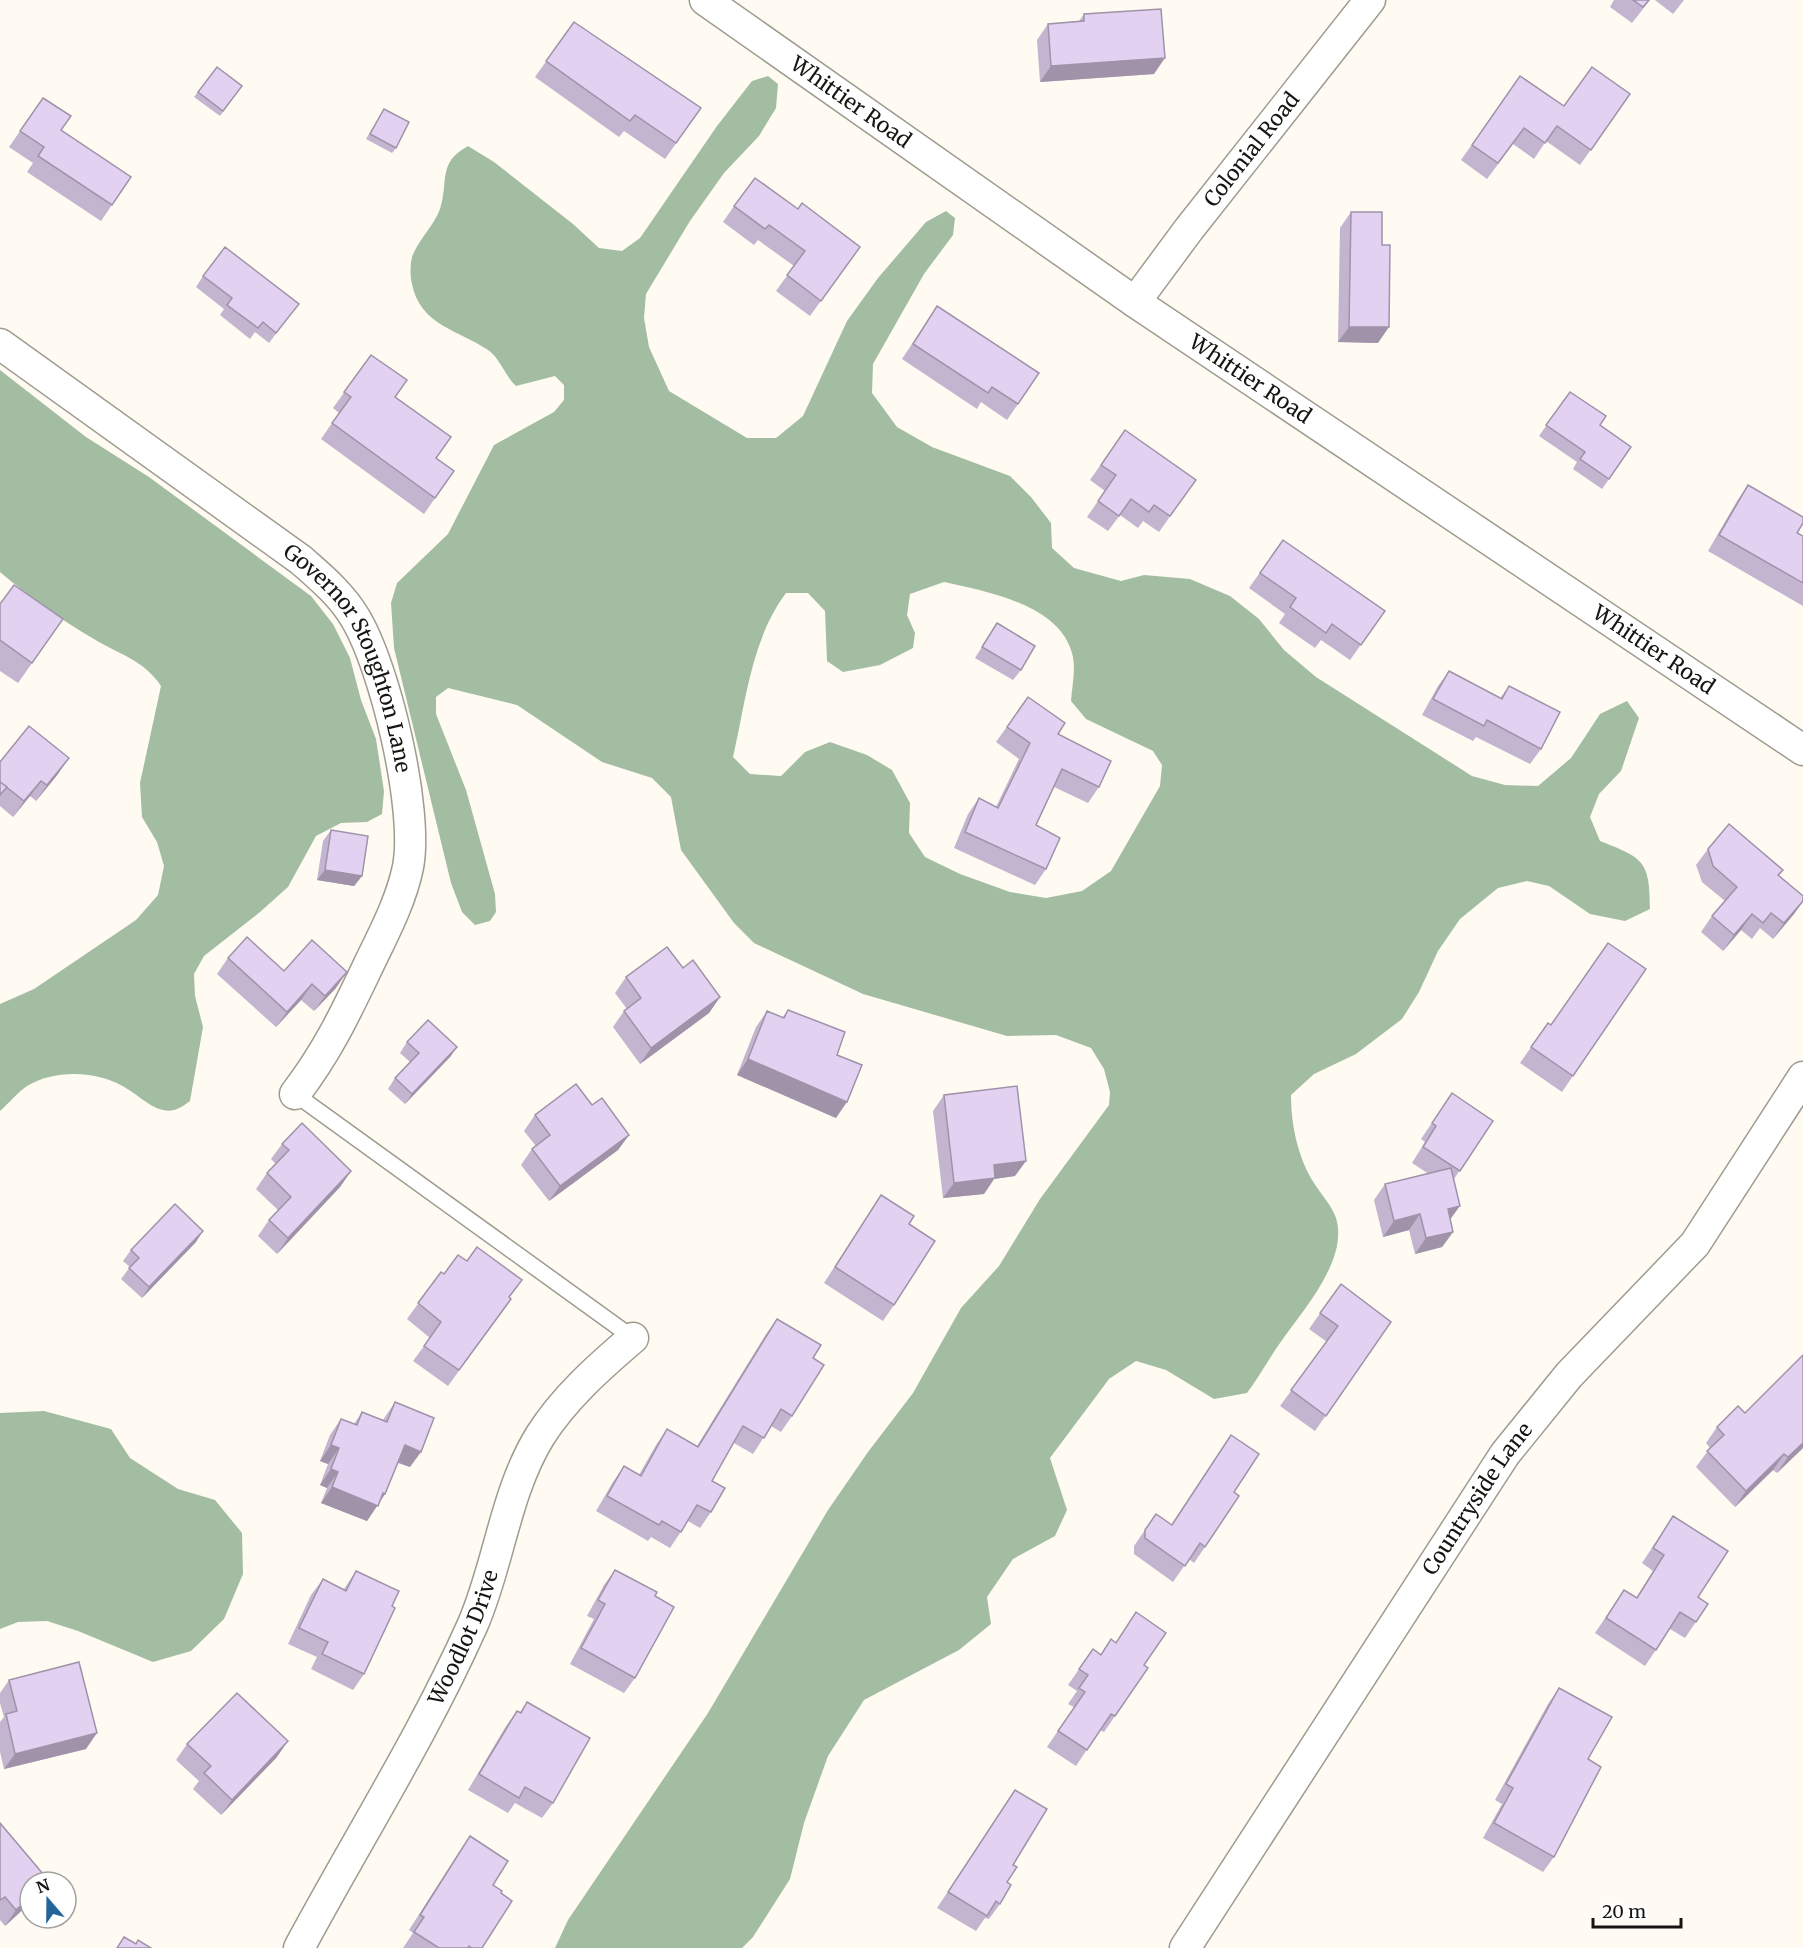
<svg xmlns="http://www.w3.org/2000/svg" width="1803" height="1948" font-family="Merriweather,serif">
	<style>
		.forest { fill: #a3bda3; fill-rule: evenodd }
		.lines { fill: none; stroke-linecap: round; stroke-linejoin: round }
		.lane-casing { stroke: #9e9b8f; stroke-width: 18 }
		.street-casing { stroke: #9e9b8f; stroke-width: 33 }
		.lane { stroke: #fff; stroke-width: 15 }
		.street { stroke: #fff; stroke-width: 30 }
		.wall { fill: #c3b4cf }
		.shaded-wall { fill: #9f92a9 }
		.building { fill: #e3d1f1; stroke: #9f92a9; stroke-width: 1.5 }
		.labels { text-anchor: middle; stroke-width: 4.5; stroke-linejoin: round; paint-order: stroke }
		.street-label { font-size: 21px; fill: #161511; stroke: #fff }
	</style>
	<rect width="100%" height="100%" fill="#fffbf2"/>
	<g class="forest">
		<path d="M768 76 778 84 776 108 759 136 724 173 690 221 646 294 644 318 649 347 669 391 747 438H776L803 416 847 321 878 278 926 222 946 211 955 218 953 235 924 274 873 364 872 393 897 427 932 447 1010 476 1031 497 1051 523 1052 548 1074 568 1121 581 1144 575 1190 579 1230 596 1259 619 1284 650 1316 677 1472 776 1505 785 1538 786 1571 758 1600 714 1627 701 1639 718 1621 771 1599 794 1590 817 1600 841C1643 858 1650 860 1650 909L1625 921 1590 914 1549 886 1527 881 1498 888 1460 919 1438 951 1419 992 1402 1019 1356 1054 1314 1074 1291 1095C1291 1125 1298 1158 1314 1183 1321 1194 1332 1206 1336 1218 1349 1260 1302 1311 1280 1343 1268 1360 1259 1377 1247 1393L1214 1399 1166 1370 1136 1361 1109 1379 1050 1458 1067 1510 1055 1536 1013 1559 987 1597 991 1624 959 1650 864 1700 828 1756 804 1823 790 1879 753 1937 742 1948H555L568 1920 708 1713 828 1510 868 1452 913 1393 961 1308 999 1266 1040 1199 1109 1105 1110 1092 1104 1069 1091 1048 1056 1035 1007 1036 863 994 754 943 734 923 681 850 671 797 652 778 602 762 517 705 448 688 436 697V714L466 790 495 894 496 912 490 921 475 925 462 912 451 883 394 648 391 603 397 583 448 534 494 445 554 412 564 400V385L555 376 516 386C505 376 500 358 488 350 458 330 420 325 412 284 410 276 410 265 412 257 418 240 434 226 440 209 449 181 437 163 468 146L494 162 573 224 599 248 622 251 640 238 717 126 752 81ZM944 582C985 591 1056 604 1071 650 1077 666 1072 685 1071 701L1086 719 1153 751 1162 765 1160 786 1111 871 1082 891 1046 898 1010 892 960 874 925 857 909 833 910 803 892 770 867 755 830 742 805 752 781 776 750 774 733 757C746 701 751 640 786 593H808L825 611 827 661 843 672 880 665 913 648 915 633 907 615 910 594Z"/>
		<path d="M0 370 86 437 149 477 311 596 333 624 350 658 361 700 376 739 384 791 382 814 367 822 341 823 316 836 288 887 260 912 204 956 194 974 195 996 203 1027 190 1101C186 1104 179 1109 174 1110 157 1114 142 1098 129 1090 101 1071 57 1068 27 1086 18 1092 9 1103 0 1111V1004L34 989 136 920 158 895 164 866 157 842 142 817 140 783 161 686C144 660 120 655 94 639 61 620 29 597 0 572Z"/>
		<path d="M44 1411 111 1429 130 1458 178 1489 215 1500 242 1533 243 1574 224 1619 191 1651 153 1662 78 1631 47 1621 18 1622 0 1629V1413Z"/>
	</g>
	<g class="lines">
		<g class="lane-casing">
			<path id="lane" d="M295 1094 633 1338"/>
		</g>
		<g class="street-casing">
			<g id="street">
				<path id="s1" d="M705 0 1135 302 1803 750"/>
				<path id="s2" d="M1135 302 1189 229 1370 0"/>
				<path id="s3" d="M0 344 301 560C320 577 340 593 354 616 385 665 419 810 408 867 401 901 384 933 369 964 346 1012 328 1051 295 1094"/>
				<path id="s4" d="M299 1948C357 1840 423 1736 473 1624 499 1564 505 1493 540 1436 564 1398 599 1367 633 1338"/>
				<path id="s5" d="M1185 1948 1505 1454 1569 1375 1695 1244 1803 1077"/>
			</g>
		</g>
		<use href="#lane" class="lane"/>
		<use href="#street" class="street"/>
	</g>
	<g class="wall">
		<path d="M1614 0H1650L1632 23 1610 7Z"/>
		<path d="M1655 0H1684L1673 14Z"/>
		<path d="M1084 14 1154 74 1040 82 1037 40 1048 24 1079 21Z"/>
		<path d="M574 22 701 108 665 159 624 131 619 137 535 77Z"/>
		<path d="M217 67 242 86 220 116 194 97Z"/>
		<path d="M1520 76 1564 106 1630 94 1580 165 1546 141 1534 159 1513 144 1487 179 1461 160Z"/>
		<path d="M43 98 61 130 131 177 101 221 27 172 33 163 9 147Z"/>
		<path d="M384 109 396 148 392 153 366 139Z"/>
		<path d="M734 206 798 209 860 247 810 316 776 291 794 266 758 240 754 245 723 222Z"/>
		<path d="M1351 212 1378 343 1338 342 1340 228Z"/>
		<path d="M203 276 291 314 269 343 255 332 250 339 220 315 224 309 196 287Z"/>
		<path d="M937 306 1018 404 1007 420 981 402 977 409 902 359Z"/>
		<path d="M371 355 395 397 436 458 454 471 424 514 321 439 339 413 333 408Z"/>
		<path d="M1570 392 1600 425 1609 479 1602 489 1573 469 1577 462 1539 436Z"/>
		<path d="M1125 430 1196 480 1159 532 1143 521 1138 528 1120 515 1108 531 1087 517 1105 491 1090 480Z"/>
		<path d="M1748 485 1797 533 1803 536V606L1708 551 1737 501Z"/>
		<path d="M1283 540 1385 611 1350 660 1321 640 1315 648 1279 623 1285 614 1249 588Z"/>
		<path d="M0 604 63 619 18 683 0 671Z"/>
		<path d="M997 623 1021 670 1013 680 975 658Z"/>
		<path d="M1449 671 1500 698 1509 686 1541 749 1530 764 1476 737 1473 741 1422 715 1438 686Z"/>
		<path d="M1028 697 1099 787 1088 803 1054 787 1036 825 1046 869 1035 885 954 848 968 814 979 798 996 807 1019 759 996 742Z"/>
		<path d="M0 762 58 774 36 801 30 796 13 817 0 806Z"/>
		<path d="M331 830 362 876 354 886 317 880 323 841Z"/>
		<path d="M1708 849 1783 870 1779 876 1803 901 1794 914 1773 939 1760 928 1752 939 1741 930 1723 951 1701 932 1712 916 1725 901 1702 882 1696 865Z"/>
		<path d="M228 958 284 971 336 988 314 1011 301 1000 276 1027 217 974Z"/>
		<path d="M683 968 720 997 709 1013 640 1064 613 1027 624 1011 627 1009 615 993 626 977Z"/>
		<path d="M1646 969 1562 1092 1520 1063 1548 1023 1551 1025Z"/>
		<path d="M788 1010 837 1055 836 1118 737 1075 756 1027 767 1011 782 1018Z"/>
		<path d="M407 1042 457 1047 450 1057 405 1104 388 1089 395 1078 410 1062 400 1053Z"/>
		<path d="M1452 1093 1493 1121 1454 1179 1450 1220 1453 1232 1442 1247 1415 1254 1409 1230 1383 1237 1374 1200 1385 1184 1429 1174 1412 1163 1425 1142 1421 1139Z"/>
		<path d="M944 1095 1015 1176 994 1179 984 1194 943 1198 933 1111Z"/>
		<path d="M592 1105 629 1135 618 1150 549 1201 521 1165 532 1149 536 1146 524 1131 535 1115Z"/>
		<path d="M282 1144 351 1171 340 1187 277 1254 258 1236 269 1220 278 1210 256 1189 267 1173 276 1164 271 1159Z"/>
		<path d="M881 1195 909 1224 894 1305 883 1321 824 1283Z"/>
		<path d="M196 1242 142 1298 121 1279 130 1267 123 1261 131 1250Z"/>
		<path d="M441 1272 444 1274 509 1297 511 1299 448 1386 413 1361 430 1338 407 1319Z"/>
		<path d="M1341 1284 1391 1322 1315 1431 1280 1406 1327 1342 1309 1329Z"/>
		<path d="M777 1319 813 1358 792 1416 781 1432 771 1426 753 1454 734 1443 712 1481 711 1512 700 1528 688 1521 670 1548 651 1537 648 1541 596 1511 613 1482 624 1466 639 1475 656 1445 667 1429 697 1446 766 1334Z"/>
		<path d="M1803 1355V1448L1777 1473 1773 1470 1735 1507 1696 1467 1710 1448 1706 1443 1717 1427 1745 1413Z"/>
		<path d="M395 1402 410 1467 398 1463 385 1494 367 1521 321 1503 327 1488 320 1485 328 1464 320 1461 330 1435 341 1419 354 1424 362 1412 383 1420Z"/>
		<path d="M1231 1435 1234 1492 1205 1547 1194 1563 1189 1559 1173 1582 1134 1554V1546L1156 1514 1171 1525Z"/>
		<path d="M1673 1516 1698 1597 1708 1604 1685 1638 1670 1629 1645 1666 1595 1633 1624 1590 1636 1598 1653 1571 1642 1563Z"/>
		<path d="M615 1570 655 1596 635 1678 624 1693 570 1664 594 1619 587 1616 604 1585Z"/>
		<path d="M356 1571 392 1606 364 1674 353 1690 311 1669 317 1657 288 1644 311 1595 323 1579 344 1589Z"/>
		<path d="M1136 1612 1144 1665 1115 1716 1104 1732 1100 1730 1076 1766 1047 1747 1074 1707 1068 1704 1077 1691 1068 1685 1093 1649 1101 1655 1116 1643Z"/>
		<path d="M9 1680 86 1749 4 1769 0 1752V1722L4 1717 0 1703V1693Z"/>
		<path d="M1559 1688 1588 1759 1554 1857 1543 1872 1483 1838 1502 1804 1495 1800 1548 1704Z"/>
		<path d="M527 1702 553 1803 542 1818 515 1803 508 1813 468 1790 506 1726 517 1711 520 1712Z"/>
		<path d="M187 1744 277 1757 221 1815 193 1789 199 1781 176 1760Z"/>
		<path d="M1015 1790 1013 1865 1000 1904 989 1919 985 1918 976 1931 937 1908Z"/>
		<path d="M0 1823 30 1882V1903L5 1926 0 1920Z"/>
		<path d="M470 1836 493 1885 501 1893 482 1948H403L413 1933 409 1930 459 1852Z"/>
	</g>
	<g class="shaded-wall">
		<path d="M1165 58 1154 74 1040 82 1051 66Z"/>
		<path d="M1349 327H1389L1378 343 1338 342Z"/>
		<path d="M69 758 58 774 36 801 47 785Z"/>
		<path d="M41 781 30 796 13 817 24 801Z"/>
		<path d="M325 870 362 876 354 886 317 880Z"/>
		<path d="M1803 901 1794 914 1773 939 1784 923Z"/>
		<path d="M1752 914 1741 930 1723 951 1734 935Z"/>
		<path d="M347 972 336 988 314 1011 325 996Z"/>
		<path d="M312 984 301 1000 276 1027 287 1012Z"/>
		<path d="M720 997 709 1013 640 1064 651 1048Z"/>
		<path d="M457 1047 450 1057 405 1104 412 1094Z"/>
		<path d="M748 1059 847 1102 836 1118 737 1075Z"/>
		<path d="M629 1135 618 1150 549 1201 560 1186Z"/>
		<path d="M1026 1161 1015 1176 994 1179 984 1194 943 1198 954 1183 994 1165Z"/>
		<path d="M351 1171 340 1187 277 1254 288 1238Z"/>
		<path d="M1460 1206 1449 1221 1448 1209Z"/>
		<path d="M1420 1214 1409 1230 1383 1237 1394 1221Z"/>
		<path d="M203 1231 196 1242 142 1298 149 1287Z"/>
		<path d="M1453 1232 1442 1247 1415 1254 1426 1238Z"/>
		<path d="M1803 1443V1448L1777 1473 1788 1457Z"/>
		<path d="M331 1445 339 1448 328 1464 320 1461Z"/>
		<path d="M405 1445 421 1452 410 1467 394 1461Z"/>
		<path d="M1784 1454 1773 1470 1735 1507 1746 1491Z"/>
		<path d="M331 1469 338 1472 327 1488 320 1485Z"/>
		<path d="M332 1487 383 1493 385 1494 367 1521 321 1503Z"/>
		<path d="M97 1733 86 1749 4 1769 15 1754Z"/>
		<path d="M288 1741 277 1757 221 1815 232 1800Z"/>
		<path d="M30 1897V1903L5 1926 16 1910Z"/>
	</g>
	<g class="building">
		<path d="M1633 0H1649L1643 7Z"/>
		<path d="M1161 9 1165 58 1051 66 1048 24 1084 21V14Z"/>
		<path d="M574 22 701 108 676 143 635 115 630 121 546 61Z"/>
		<path d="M217 67 242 86 223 111 198 92Z"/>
		<path d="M1592 67 1630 94 1591 150 1557 126 1545 143 1524 128 1498 163 1472 145 1520 76 1564 106Z"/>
		<path d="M43 98 71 116 61 130 131 177 112 205 38 156 44 147 20 131Z"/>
		<path d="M384 109 409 122 396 148 370 134Z"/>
		<path d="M755 178 798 209 802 203 860 247 821 301 787 275 805 251 769 225 765 229 734 206Z"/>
		<path d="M1351 212H1382V245H1390L1389 327H1349Z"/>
		<path d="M225 247 299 304 276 333 263 322 258 328 227 305 232 298 203 276Z"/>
		<path d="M937 306 1039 373 1018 404 992 387 988 393 913 344Z"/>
		<path d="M371 355 407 380 395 397 451 437 436 458 454 471 435 498 332 423 351 397 344 392Z"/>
		<path d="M1570 392 1606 416 1600 425 1631 447 1609 479 1580 459 1585 452 1546 425Z"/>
		<path d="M1125 430 1196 480 1170 516 1154 505 1149 512 1131 499 1119 516 1098 501 1116 475 1101 465Z"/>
		<path d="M1748 485 1803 517V523L1797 533 1803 536V583L1719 535Z"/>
		<path d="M1283 540 1385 611 1361 645 1332 624 1326 633 1290 607 1296 598 1260 573Z"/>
		<path d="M14 585 63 619 32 663 0 640V604Z"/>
		<path d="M997 623 1035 646 1021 670 982 647Z"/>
		<path d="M1449 671 1502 699 1509 686 1560 712 1541 749 1487 720 1484 726 1433 699Z"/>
		<path d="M1028 697 1065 723 1058 734 1111 761 1099 787 1062 769 1036 825 1060 838 1046 869 965 832 979 798 998 808 1030 743 1007 727Z"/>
		<path d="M29 726 69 758 47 785 41 781 24 801 0 782V762Z"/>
		<path d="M0 782 7 787 0 795Z"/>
		<path d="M1729 824 1783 870 1778 875 1803 896V901L1784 923 1771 913 1763 923 1752 914 1734 935 1712 916 1737 887 1713 866 1708 849Z"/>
		<path d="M331 830 368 836 362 876 325 870Z"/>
		<path d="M247 937 284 971 312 940 347 972 325 996 312 984 287 1012 228 958Z"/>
		<path d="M1608 943 1646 969 1573 1076 1531 1047 1548 1023 1551 1025Z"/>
		<path d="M667 947 683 968 693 960 720 997 651 1048 624 1011 641 998 626 977Z"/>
		<path d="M788 1010 845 1032 837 1055 862 1065 847 1102 748 1059 767 1011 784 1018Z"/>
		<path d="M428 1020 457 1047 412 1094 395 1078 419 1053 407 1042Z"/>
		<path d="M576 1084 592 1105 602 1098 629 1135 560 1186 532 1149 550 1135 535 1115Z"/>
		<path d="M1017 1086 1026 1161 994 1165 995 1178 954 1183 944 1095Z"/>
		<path d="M1452 1093 1493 1121 1460 1171 1423 1147 1436 1126 1432 1123Z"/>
		<path d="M302 1123 351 1171 288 1238 269 1220 291 1197 267 1173 289 1150 282 1144Z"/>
		<path d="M1451 1168 1460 1206 1448 1209 1453 1232 1426 1238 1420 1214 1394 1221 1385 1184Z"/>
		<path d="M881 1195 914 1216 909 1224 935 1241 894 1305 835 1267Z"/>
		<path d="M175 1204 203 1231 149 1287 129 1268 139 1258 131 1250Z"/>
		<path d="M477 1247 522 1280 509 1297 511 1299 459 1370 424 1346 441 1322 418 1303 441 1272 444 1274 458 1255 467 1261Z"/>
		<path d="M1341 1284 1391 1322 1326 1416 1291 1390 1338 1326 1320 1313Z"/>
		<path d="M777 1319 821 1345 813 1358 824 1365 792 1416 781 1409 764 1438 743 1426 712 1481 725 1488 711 1512 697 1505 681 1532 662 1521 659 1525 607 1496 624 1466 641 1476 667 1429 698 1447Z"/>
		<path d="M1803 1355V1443L1788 1457 1784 1454 1746 1491 1707 1451 1724 1435 1717 1427 1738 1406 1745 1413Z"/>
		<path d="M395 1402 434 1418 421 1452 405 1445 385 1494 383 1493 378 1506 332 1487 338 1472 331 1469 339 1448 331 1445 341 1419 357 1425 362 1412 387 1422Z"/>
		<path d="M1231 1435 1259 1454 1234 1492 1239 1496 1205 1547 1200 1543 1185 1566 1145 1538V1530L1156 1514 1172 1525Z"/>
		<path d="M1673 1516 1728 1551 1698 1597 1708 1604 1696 1622 1680 1612 1656 1650 1606 1618 1624 1590 1637 1598 1664 1555 1653 1548Z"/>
		<path d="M615 1570 657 1592 655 1596 674 1607 635 1678 581 1648 605 1604 598 1600Z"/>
		<path d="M356 1571 399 1591 392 1606 395 1608 364 1674 322 1654 328 1642 299 1628 323 1579 346 1591Z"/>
		<path d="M1136 1612 1166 1633 1144 1665 1148 1668 1115 1716 1111 1714 1087 1750 1058 1731 1085 1692 1079 1688 1088 1675 1079 1669 1093 1649 1101 1655 1111 1639 1116 1643Z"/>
		<path d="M79 1662 97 1733 15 1754 6 1714 17 1711 9 1680Z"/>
		<path d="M1559 1688 1612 1717 1588 1759 1601 1767 1554 1857 1494 1823 1513 1788 1506 1784Z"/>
		<path d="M237 1693 288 1741 232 1800 204 1773 211 1766 187 1744Z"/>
		<path d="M527 1702 590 1738 553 1803 525 1787 519 1798 479 1774 517 1711 521 1713Z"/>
		<path d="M1015 1790 1047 1809 1013 1865 1017 1867 1007 1882 1011 1885 1000 1904 996 1901 987 1916 948 1892Z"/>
		<path d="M0 1823 49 1881 48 1882H30V1897L16 1910 5 1897 0 1900Z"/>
		<path d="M470 1836 508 1861 493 1885 502 1891 501 1893 512 1901 482 1948H472L469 1946 468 1948H439L414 1932 424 1917 420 1915Z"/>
		<path d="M124 1937 136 1944 138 1940 151 1948H117Z"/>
	</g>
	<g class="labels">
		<g class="street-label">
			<text dy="7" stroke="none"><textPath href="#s1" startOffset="178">Whittier Road</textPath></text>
			<text dy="7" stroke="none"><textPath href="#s2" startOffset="192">Colonial Road</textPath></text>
			<text dy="7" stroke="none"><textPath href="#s1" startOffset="664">Whittier Road</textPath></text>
			<text dy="7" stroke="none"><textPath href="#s1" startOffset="1150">Whittier Road</textPath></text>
			<text dy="7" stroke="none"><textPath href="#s3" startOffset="482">Governor Stoughton Lane</textPath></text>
			<text dy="7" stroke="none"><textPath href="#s5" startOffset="536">Countryside Lane</textPath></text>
			<text dy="7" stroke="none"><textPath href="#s4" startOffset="352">Woodlot Drive</textPath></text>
		</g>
	</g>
	<g transform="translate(48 1900) rotate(340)"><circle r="28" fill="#ffffff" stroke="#a2a1a0" stroke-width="1.5"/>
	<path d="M0-4.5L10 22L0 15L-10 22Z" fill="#23659b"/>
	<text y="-9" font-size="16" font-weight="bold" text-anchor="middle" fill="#161511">N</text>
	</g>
	<path d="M1593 1918v9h88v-9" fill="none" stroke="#161511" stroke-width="3"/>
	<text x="1602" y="1918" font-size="18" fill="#161511" stroke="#ffffff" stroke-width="4.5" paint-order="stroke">20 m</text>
</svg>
